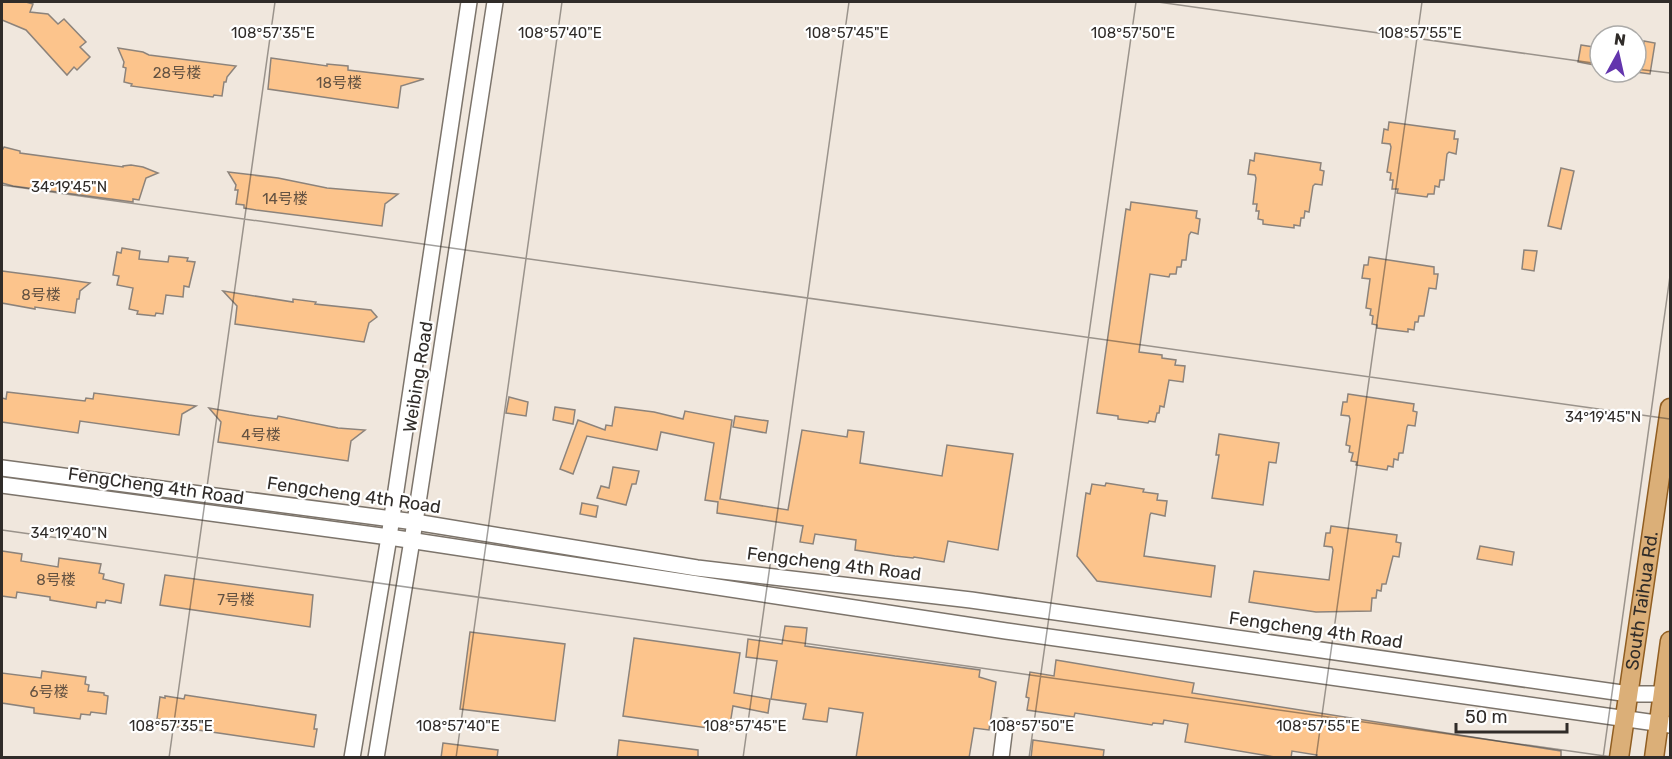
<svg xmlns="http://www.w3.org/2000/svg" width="1672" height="759" font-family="Rubik,'Noto Sans SC',sans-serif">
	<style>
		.building { fill: #fcc48c; stroke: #8c837b; stroke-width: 1.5 }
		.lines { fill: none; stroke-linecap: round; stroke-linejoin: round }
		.minor-casing { stroke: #7c746b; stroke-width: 18 }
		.major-casing { stroke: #905e22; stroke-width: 21 }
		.minor { stroke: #fff; stroke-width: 15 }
		.major { stroke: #dbaf78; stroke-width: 18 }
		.ticks { fill: none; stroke: #302c29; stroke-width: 1.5; stroke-opacity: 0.45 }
		.labels { text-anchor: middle; stroke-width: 4.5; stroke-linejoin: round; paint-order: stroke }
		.number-label { font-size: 15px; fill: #635242 }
		.street-label { font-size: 18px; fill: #302c29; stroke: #fff }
		.ticks-label { font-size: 15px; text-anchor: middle; fill: #302c29; stroke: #fff; stroke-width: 4.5; stroke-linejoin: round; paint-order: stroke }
	</style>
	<rect width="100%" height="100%" fill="#f0e7dd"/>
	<g class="building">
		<path d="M2 2H26L33 4 30 12 48 14 58 24 64 19 86 42 80 47 90 57 77 70 74 67 67 75 26 30 2 20Z"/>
		<path d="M1644 41 1655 43 1650 74 1636 72V54L1642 55Z"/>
		<path d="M1581 45 1600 48V66L1578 62Z"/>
		<path d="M118 48 143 52 149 55 236 66 227 77 226 82H224L222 96 214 95 213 97 131 86 132 84 124 82 126 68 123 67 124 62Z"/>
		<path d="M271 58 327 66V64L348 66V70L424 79 401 86 398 108 268 89Z"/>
		<path d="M1389 122 1455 131 1454 139H1458L1456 154 1449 152 1447 154 1444 180H1440L1439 187 1435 186 1434 194H1428L1427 197 1397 193 1398 189H1392L1393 180H1390L1391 173 1387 172 1391 147 1390 144 1382 143 1384 129 1388 130Z"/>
		<path d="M4 147 20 151V153L123 167V166L131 165 143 167 158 173 146 178 139 200 133 199V202L13 186 2 183V149H3Z"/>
		<path d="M1255 153 1321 163 1320 170 1324 171 1322 185 1315 184 1313 186 1309 212 1305 211 1304 218H1301L1300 226 1294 225V228L1263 224V220L1258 219 1259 211H1256L1257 204H1253L1256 178 1255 175 1248 174 1250 160 1254 161Z"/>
		<path d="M1561 168 1574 171 1561 229 1548 226Z"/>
		<path d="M228 172 278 178 327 188 398 194 385 204 382 226 256 210 244 208V205L236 204 238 190H235L236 185Z"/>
		<path d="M1131 202 1197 211 1196 218 1200 219 1198 234 1191 232 1189 235 1186 260H1182L1181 267H1177L1176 274H1170L1169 277 1150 274 1139 352 1162 355V358L1176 360 1175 365 1185 366 1183 382 1169 380 1164 407 1160 406 1159 413H1157L1155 422 1149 421 1148 423 1118 419V416L1097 413 1126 209 1130 210Z"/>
		<path d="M122 248 140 251 139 259 168 262 169 256 188 258 187 261 195 262 189 287 184 286 183 297 166 295 163 314 156 313 155 316 137 314 138 311 129 309 133 288 117 285 119 276 113 275 117 252 121 253Z"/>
		<path d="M1524 250 1537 251 1534 271 1522 269Z"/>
		<path d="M1369 257 1434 267V274H1438L1436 289 1429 288 1424 316H1419L1418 322H1415L1414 330 1408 329V332L1377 328V325L1372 324 1373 316 1370 315 1371 309 1366 308 1370 279 1362 278 1364 265H1368Z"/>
		<path d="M2 271 56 278 90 283 80 291 79 299H77L75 313 35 307V309L2 303Z"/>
		<path d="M223 291 293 302V299L316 302 315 304 371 310 377 317 369 323 364 342 235 324 237 306Z"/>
		<path d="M7 392 85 401 86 398 93 399 94 393 196 406 182 414 179 435 80 421 78 433 2 422V398L6 399Z"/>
		<path d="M1348 394 1414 404 1413 411 1417 412 1415 426 1408 425 1407 427 1403 453H1399L1398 460 1394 459 1393 467 1388 466 1387 470 1356 465 1357 462 1351 461 1353 453 1349 452 1350 446 1346 445 1350 419 1349 416 1341 415 1343 402H1347Z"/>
		<path d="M509 397 528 402 526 416 506 413Z"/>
		<path d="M555 407 575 410 573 424 553 420Z"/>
		<path d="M615 407 654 412 683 419 685 411 732 420 720 499 788 510 802 430 847 437 848 430 864 432 860 463 942 476 947 445 1013 454 998 550 948 541 944 562 914 557 913 558 895 556 855 550 856 540 815 534 813 544 800 542 803 526 717 513 718 502 705 500 714 443 661 432 657 450 587 436 573 474 560 469 578 420 605 430 606 425 612 426Z"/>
		<path d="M209 408 249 415 277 419 278 416 338 428 365 430 351 441 348 461 218 442 221 422Z"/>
		<path d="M735 416 768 421 766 433 733 427Z"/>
		<path d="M1219 434 1279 443 1276 463 1269 462 1263 505 1212 498 1219 455H1216Z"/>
		<path d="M613 467 639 471 636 484H632L626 505 597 498 601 486 609 488Z"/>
		<path d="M1106 483 1144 489 1143 492 1158 494 1157 500 1167 501 1165 516 1151 513 1150 515 1144 556 1215 566 1211 597 1097 581 1077 556 1086 493 1090 494 1092 484 1105 486Z"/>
		<path d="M582 503 598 506 596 517 580 514Z"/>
		<path d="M1331 526 1397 535 1396 542 1401 543 1399 557 1393 556 1386 584H1382L1381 591 1377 590 1376 598H1372L1371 611 1316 612 1249 602 1254 571 1329 580 1333 550 1332 547 1324 546 1326 533H1330Z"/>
		<path d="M1480 546 1514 552 1512 565 1477 559Z"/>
		<path d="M2 551 22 554 21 561 58 567 59 558 101 564 99 573 104 574 103 579 124 584 121 603 106 600 105 603 97 602 96 608 50 600V597L17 592 16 598 2 596Z"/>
		<path d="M165 575 313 595 310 627 160 605Z"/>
		<path d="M785 626 807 628 805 646 980 670 979 677 996 682 989 730 974 728 969 758H856L863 713 829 708 827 722 803 719 806 704 771 699 777 661 746 657 748 639 782 644Z"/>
		<path d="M470 632 565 644 555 721 460 709Z"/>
		<path d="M634 638 740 653 734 693 770 699 768 713 733 706 729 731 623 716Z"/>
		<path d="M1056 660 1194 683 1192 693 1561 751V758H1316L1317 755 1292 751 1291 758H1281L1185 742 1188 724 1164 720 1163 724 1153 723 1152 725 1075 713 1074 717 1027 710 1029 698 1026 697 1030 672 1054 676Z"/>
		<path d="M42 671 86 677 85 684 89 685 88 691 104 693V695L108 696 106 714 91 712 90 715 81 714 80 719 34 713V708L2 703V673L41 678Z"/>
		<path d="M185 695 316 715 314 729H317L314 747 171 726 172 721 157 719 160 697 165 698V696L184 699Z"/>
		<path d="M619 740 698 750V758H617Z"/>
		<path d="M1033 740 1104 750 1103 758H1031Z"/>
		<path d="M443 743 498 750 497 758H441Z"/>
	</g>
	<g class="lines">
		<g class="minor-casing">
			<g id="minor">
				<path d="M2 468 415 522 697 568 971 600 1629 694H1670"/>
				<path d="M2 485 389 537 1006 631 1670 725"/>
				<path d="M352 758 389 537 469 2"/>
				<path d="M376 758 415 522 495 2"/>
				<path d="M1001 758 1005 726"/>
			</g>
		</g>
		<g class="major-casing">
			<g id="major">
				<path id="s1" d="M1619 758 1670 408"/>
				<path d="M1654 758 1670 641"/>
			</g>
		</g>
		<use href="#minor" class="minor"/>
		<use href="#major" class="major"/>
	</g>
	<path class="ticks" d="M1158 2 1600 64M1636 69 1670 73M2 185 1670 419M2 530 1619 758M169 758 275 2M456 758 562 2M743 758 849 2M1029 758 1136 2M1316 758 1422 2M1603 758 1670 276"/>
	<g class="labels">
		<g class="number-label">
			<text x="177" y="78">28号楼</text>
			<text x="339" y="88">18号楼</text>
			<text x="285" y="204">14号楼</text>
			<text x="41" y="300">8号楼</text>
			<text x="261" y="440">4号楼</text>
			<text x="56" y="585">8号楼</text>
			<text x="236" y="605">7号楼</text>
			<text x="49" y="697">6号楼</text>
		</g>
		<g class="street-label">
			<text transform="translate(418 377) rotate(-81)" y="6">Weibing Road</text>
			<text transform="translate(156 486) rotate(8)" y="6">FengCheng 4th Road</text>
			<text transform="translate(354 495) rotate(8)" y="6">Fengcheng 4th Road</text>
			<text transform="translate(834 564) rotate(7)" y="6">Fengcheng 4th Road</text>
			<text dy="6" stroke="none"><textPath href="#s1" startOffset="159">South Taihua Rd.</textPath></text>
			<text transform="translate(1316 630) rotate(8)" y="6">Fengcheng 4th Road</text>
		</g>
	</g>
	<g class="ticks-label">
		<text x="273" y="38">108°57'35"E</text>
		<text x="560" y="38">108°57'40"E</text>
		<text x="847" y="38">108°57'45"E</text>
		<text x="1133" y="38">108°57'50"E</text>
		<text x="1420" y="38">108°57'55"E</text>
		<text x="69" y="192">34°19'45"N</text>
		<text x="1603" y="422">34°19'45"N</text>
		<text x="69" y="538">34°19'40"N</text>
		<text x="171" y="731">108°57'35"E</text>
		<text x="458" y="731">108°57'40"E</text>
		<text x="745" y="731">108°57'45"E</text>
		<text x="1032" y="731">108°57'50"E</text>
		<text x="1318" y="731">108°57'55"E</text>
	</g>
	<rect width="1672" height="759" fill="none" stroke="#302c29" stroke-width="6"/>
	<g transform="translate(1618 54) rotate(8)"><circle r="28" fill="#ffffff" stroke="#acaba9" stroke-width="1.5"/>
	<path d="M0-4.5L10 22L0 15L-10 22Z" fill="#6335ad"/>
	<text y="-9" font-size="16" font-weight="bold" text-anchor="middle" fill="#302c29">N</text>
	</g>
	<path d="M1456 723v9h111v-9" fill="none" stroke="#302c29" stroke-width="3"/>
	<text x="1465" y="723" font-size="18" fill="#302c29" stroke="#ffffff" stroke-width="4.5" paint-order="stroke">50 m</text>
</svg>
